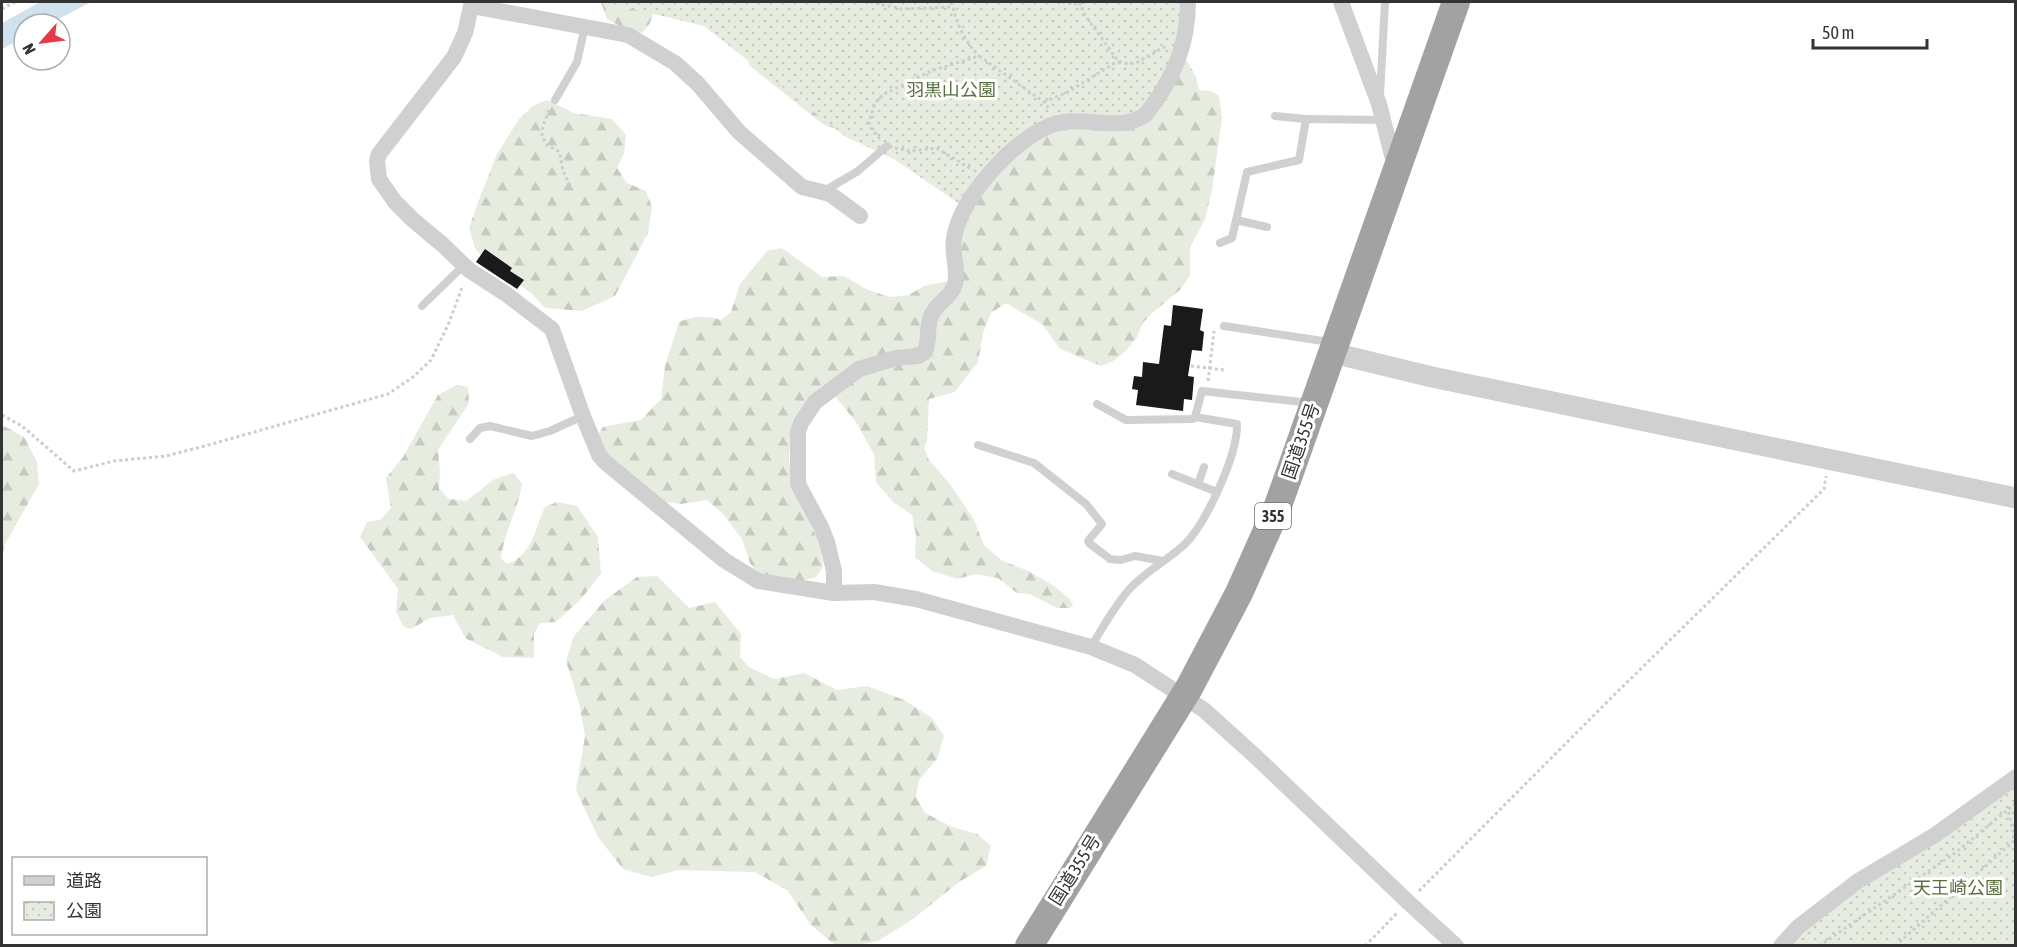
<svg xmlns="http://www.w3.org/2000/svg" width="2017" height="947" font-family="'Asap Condensed','Noto Sans JP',sans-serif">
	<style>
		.forest { fill: url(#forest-firs) }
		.park { fill: url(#park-dots) }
		.water { fill: #cfe2ee }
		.building { fill: #1a1a1a }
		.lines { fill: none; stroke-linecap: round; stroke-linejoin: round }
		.path { stroke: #cdcdcd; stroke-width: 3; stroke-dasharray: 3 3; stroke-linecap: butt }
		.service { stroke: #d0d0d0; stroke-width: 8 }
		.minor { stroke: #d0d0d0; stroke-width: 16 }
		.tertiary { stroke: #d0d0d0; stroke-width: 21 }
		.trunk { stroke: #a2a2a2; stroke-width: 28 }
		.labels { text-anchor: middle; stroke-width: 6; stroke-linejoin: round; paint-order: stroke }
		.shield { fill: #fff; stroke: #707070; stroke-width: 1.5 }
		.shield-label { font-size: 16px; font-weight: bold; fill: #333 }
		.park-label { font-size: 18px; fill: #56703f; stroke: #fff }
		.street-label { font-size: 18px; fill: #333; stroke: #fff }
	</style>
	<defs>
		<pattern id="forest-firs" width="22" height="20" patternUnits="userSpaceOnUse" patternTransform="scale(1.5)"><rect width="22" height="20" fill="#e6ecdf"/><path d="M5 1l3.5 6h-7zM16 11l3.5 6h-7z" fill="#c6cbc0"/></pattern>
		<pattern id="park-dots" width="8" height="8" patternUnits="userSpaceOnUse" patternTransform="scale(1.5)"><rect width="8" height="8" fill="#e6ecdf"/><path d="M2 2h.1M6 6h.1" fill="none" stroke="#c6cbc0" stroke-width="1.8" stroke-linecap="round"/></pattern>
	</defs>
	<rect width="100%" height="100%" fill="#fff"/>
	<g class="forest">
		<path d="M601 2H659L655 4 650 23 642 33 627 30 607 19Z"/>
		<path d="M986 2H1183L1186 59 1196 77 1199 90 1211 91 1219 96 1222 118 1212 190 1205 219 1190 248V275L1181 289 1151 314 1142 324 1137 337 1126 351 1113 361 1101 366 1060 349 1043 325 1006 303 991 313 983 333 978 362 955 392 929 399 927 441 924 448 929 460 950 484 973 518 984 545 1001 560 1028 571 1054 586 1070 599 1073 606 1069 608H1057L1030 594 1017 593 998 578 976 574 957 579 932 571 915 557 916 535 912 515 893 502 876 482 874 454 856 422 836 397 807 400 793 422 789 456 791 483 820 545 823 567 816 577 802 581 761 577 750 563 742 539 724 515 707 500 681 504 666 502 652 495 614 464 596 437 603 427 641 420 661 399 665 366 679 322C695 316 705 315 721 320L731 312 740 284 767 251 782 248 822 277 844 276 866 289 889 297 909 295 924 286 948 281 959 253 971 185 844 131 824 125 749 65 745 33Z"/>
		<path d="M547 100 574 113 612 119 626 135 624 153 617 168 627 183 646 191 652 207 648 233 615 296 582 311 545 308 531 293 485 260 475 248 469 228 479 200 497 154 519 119 533 106Z"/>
		<path d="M457 385 468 387 469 403 438 450 440 472 439 489 449 499 466 501 493 480 513 473 522 483C518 510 504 532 501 558L507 564C532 556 535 529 545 507L557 502 577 506 598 537 601 573 582 598 556 622 540 623 534 634V658L503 657 465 638 453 615 430 618 411 629 403 626 396 611 398 589 360 537 367 522 380 520 391 508 386 478 403 457 438 395Z"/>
		<path d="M2 425 24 437 37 462 39 484 5 544 2 559Z"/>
		<path d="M657 576 689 608 715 602 741 634 740 657 749 667 774 679 804 673 837 690 867 686 904 700 932 718 944 736 937 759 919 780 916 797 925 813 952 827 977 834 991 846 986 866 959 882 913 919 878 941 858 945H835L811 925 787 890 755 872 678 870 651 877 623 869 598 837 576 790 585 736 579 703 566 661 574 636 605 600 637 577Z"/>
	</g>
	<g class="park">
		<path d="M603 2H1179L1182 34 1174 57 1151 96 1128 118 1038 135 961 205 894 159 846 137 704 26Z"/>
		<path d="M2015 785V945L1780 946 1798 927Z"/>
	</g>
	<path class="water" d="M40 2H91L49 24H24V38L2 49V23Z"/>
	<g class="building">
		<path d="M485 249 512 268 510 271 524 280 517 289 476 262Z"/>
		<path d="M1173 305 1203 309 1200 330 1204 332 1202 351 1192 350 1188 376 1194 377 1192 400 1184 399 1183 411 1136 405 1138 390 1132 389 1134 376 1142 377 1143 362 1159 364 1164 325 1171 326Z"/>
	</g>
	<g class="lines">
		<g class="path">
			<path d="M870 2 902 9 953 7"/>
			<path d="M952 2C954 19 966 44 979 56"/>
			<path d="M1062 2 1081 5"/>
			<path d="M1079 2 1085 15 1118 61 1128 64 1136 63 1166 46"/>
			<path d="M2 9 15 2"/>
			<path d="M1044 102 1068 92 1118 61"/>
			<path d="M549 110 543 126 542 136 547 145 558 151 560 154 563 171 572 189"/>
			<path d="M880 139 870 127 869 122 875 103 884 94 931 71 979 56 1044 102 1050 110"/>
			<path d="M895 148 910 151 936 148 973 170"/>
			<path d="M1191 366 1224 370"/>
			<path d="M1208 381 1214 331"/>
			<path d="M2 415 22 426 74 471 114 461 166 456 212 444 388 394 413 377 431 360 448 325 463 285"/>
			<path d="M1419 891 1610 699 1824 489 1826 476"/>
			<path d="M1365 946 1397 913"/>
			<path d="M1819 946 1955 853 2016 803"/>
			<path d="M1895 946 2015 840 2008 810"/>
		</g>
		<g class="service">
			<path d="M1380 95 1385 2"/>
			<path d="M555 100 577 62 585 26"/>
			<path d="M1275 116 1306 119"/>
			<path d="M826 190 858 171 887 146"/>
			<path d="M1236 220 1267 227"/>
			<path d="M1220 243 1232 238 1247 172 1299 160 1306 119 1383 120"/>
			<path d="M422 306 464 265"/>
			<path d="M1224 326 1330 342"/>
			<path d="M1097 404 1126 420 1193 419 1195 417"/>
			<path d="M470 439 480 428 490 426 532 436 550 431 583 416"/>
			<path d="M978 445 1034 463 1086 504 1102 524 1088 541 1089 543 1110 559 1121 560 1135 556 1163 561"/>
			<path d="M1172 474 1217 492"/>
			<path d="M1198 484 1204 467"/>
			<path d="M1091 647C1102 628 1113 609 1127 592 1143 573 1165 562 1184 545 1206 524 1238 454 1237 424L1195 417 1202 391 1311 403"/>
		</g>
		<g class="minor">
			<path d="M472 2 465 33 454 57 379 154 377 161 379 179 395 202 412 219 443 245 469 270 506 294 552 329 583 416 599 455 605 462 724 560 758 581 834 593 874 592 916 599 1091 647 1135 665 1204 710 1254 755 1408 902 1456 946"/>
			<path d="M1341 2 1379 104 1392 155 1394 160 1399 164"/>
			<path d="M472 6 628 35 675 63 698 84 739 132 802 187 830 194 860 216"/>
			<path d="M834 593V571L827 542 821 527 798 484V432L801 423 815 402 859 369 896 358 918 356 925 352C930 340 926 328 931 316 936 303 952 297 955 284 959 269 951 253 954 238 961 197 1011 143 1049 126 1079 112 1120 135 1146 114 1173 80 1188 45 1188 2"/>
			<path d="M1781 946 1798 927 1858 881 1935 835 2016 777"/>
		</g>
		<path class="tertiary" d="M1333 353 1432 377 2016 498"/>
		<path class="trunk" d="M1029 946 1189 688 1239 593 1277 508 1290 472 1456 2"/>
	</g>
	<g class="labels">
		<rect class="shield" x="1255" y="503" width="36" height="26" rx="4.5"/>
		<g class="shield-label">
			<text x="1273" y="522">355</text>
		</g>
		<g class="park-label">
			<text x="951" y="96">羽黒山公園</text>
			<text x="1958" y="894">天王崎公園</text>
		</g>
		<g class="street-label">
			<text transform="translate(1301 441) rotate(-71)" y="6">国道355号</text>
			<text transform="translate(1075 870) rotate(-58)" y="6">国道355号</text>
		</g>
	</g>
	<rect width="2017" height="947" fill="none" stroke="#333333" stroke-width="6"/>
	<rect x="12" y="857" width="195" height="78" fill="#ffffff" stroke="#adadad" stroke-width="1.5"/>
	<rect x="24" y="876" width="30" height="9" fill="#d0d0d0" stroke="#adadad" stroke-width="1.5"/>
	<text x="66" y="887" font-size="18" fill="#333333">道路</text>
	<rect x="24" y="902" width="30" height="18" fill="url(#park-dots)" stroke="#adadad" stroke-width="1.5"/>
	<text x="66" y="917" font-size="18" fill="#333333">公園</text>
	<g transform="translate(42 42) rotate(242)"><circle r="28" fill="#ffffff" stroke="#adadad" stroke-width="1.5"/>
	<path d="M0-4.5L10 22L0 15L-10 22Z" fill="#e63946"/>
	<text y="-9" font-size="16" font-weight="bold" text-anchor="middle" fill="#333333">N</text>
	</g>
	<path d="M1813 39v9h114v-9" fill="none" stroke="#333333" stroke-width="3"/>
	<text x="1822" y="39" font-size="18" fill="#333333" stroke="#ffffff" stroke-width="4.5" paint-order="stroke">50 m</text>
</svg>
